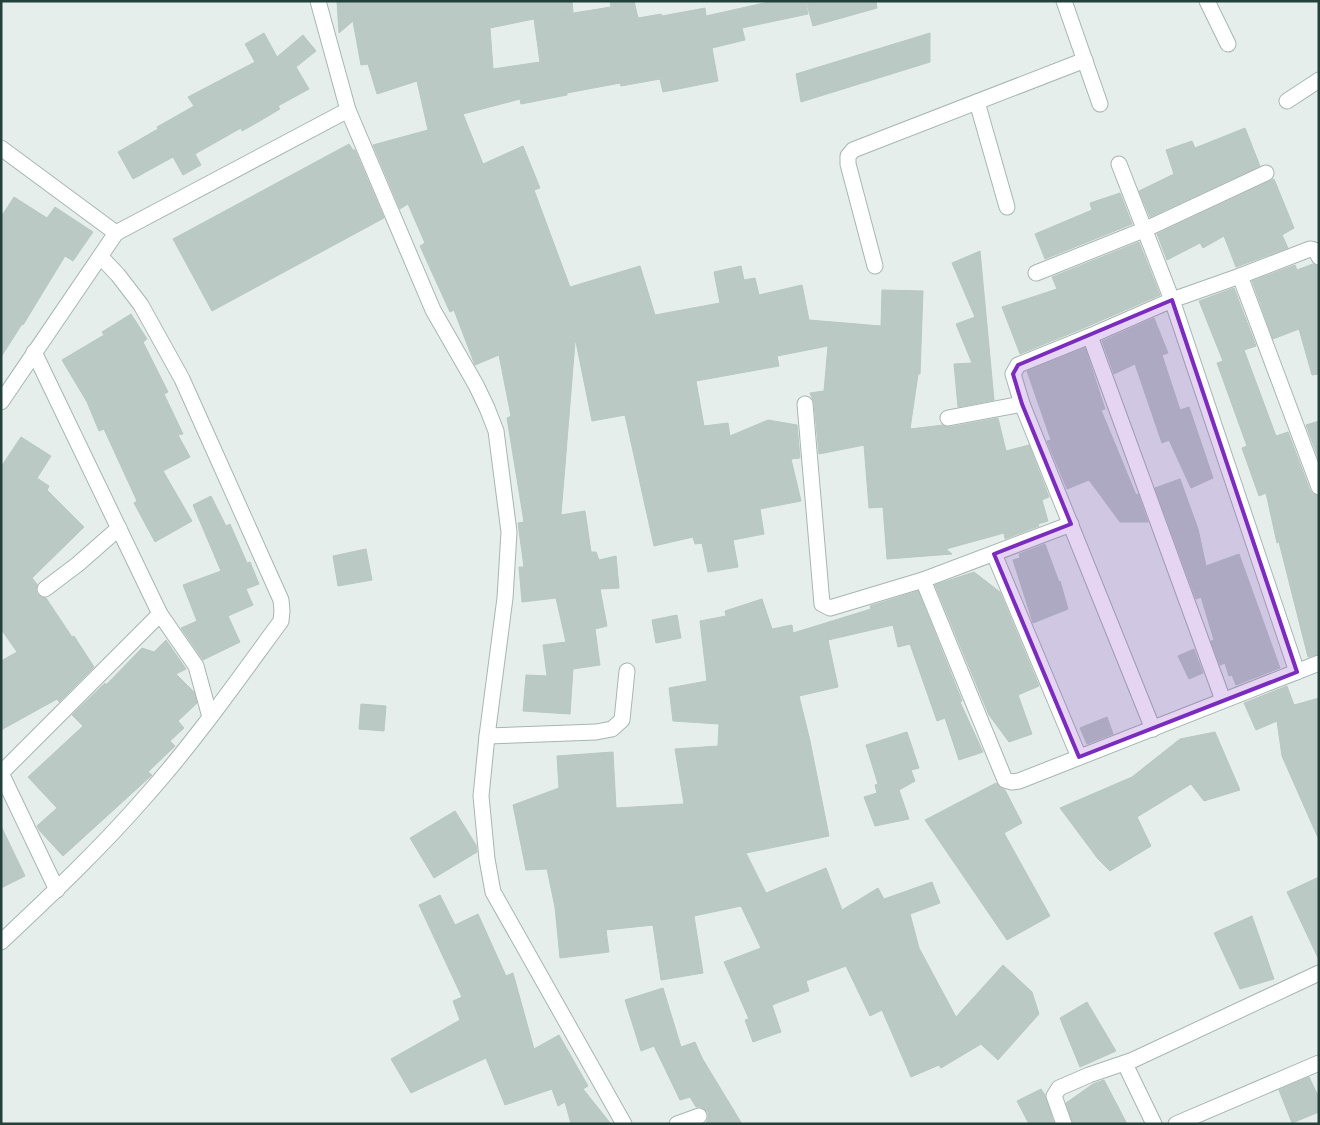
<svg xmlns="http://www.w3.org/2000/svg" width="1320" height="1125" font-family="'Public Sans',sans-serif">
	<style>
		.building { fill: #bac9c4; stroke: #b8c8c3; fill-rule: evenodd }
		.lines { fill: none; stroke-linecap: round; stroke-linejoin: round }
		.minor-casing { stroke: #a7b6b3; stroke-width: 17 }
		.minor { stroke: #fff; stroke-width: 15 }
		.marked { fill: #7b2cbf; fill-opacity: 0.2; stroke: #7b2cbf; stroke-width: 4; stroke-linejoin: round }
	</style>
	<rect width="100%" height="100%" fill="#e5eeeb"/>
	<g class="building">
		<path d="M337 1H572L573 12 561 15 611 7 610 1H634L638 18 661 14 662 16 705 8 706 16 773 1H805L808 14 742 28 745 40 712 48 718 81 663 92 660 79 621 86 620 83 567 93V95L521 104 520 99 463 114 483 164 523 146 540 188 534 190 570 287 640 266 655 315 720 303 714 272 741 266 744 280 755 278 759 295 802 285 809 320 881 326 882 290 923 291 920 374H918L910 429 943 425 950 427 998 418 1006 451 1029 445 1049 497 1042 500 1048 521 1038 524 1039 526 1005 539 1004 533 946 549 952 554 887 559 883 507 869 508 864 445 819 454 814 403 810 393 824 391 828 346 777 356 779 366 696 381 704 426 728 423 730 436 768 420 797 425 800 458 791 459 801 501 760 509 764 534 733 540 738 567 708 572 702 543 695 544 693 537 654 546 625 415 592 421 576 342H575L561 515 585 511 591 552H596L599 560 616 556 619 588 600 589 607 626 595 629 600 665 573 669 570 714 523 711 526 675 547 676 543 645 566 642 556 598 522 602 519 567H524L518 523 524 522 507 418 511 416 499 355 475 365 454 310 450 312 420 246 425 243 408 204 400 209 373 145 428 130 417 81 377 94 368 64 361 65 353 21 339 33ZM534 19 540 62 493 69 490 28Z"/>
		<path d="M806 1H876L877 8 813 26Z"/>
		<path d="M264 33 277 57 303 35 316 51 296 67 309 89 278 106 280 109 258 122 242 131 241 128 195 154 201 165 183 175 173 157 133 179 118 152 158 129 157 127 194 106 188 97 255 62 245 44Z"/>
		<path d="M930 33V62L801 102 796 74Z"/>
		<path d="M1245 128 1260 166 1150 217 1139 191 1174 174 1166 150 1192 141 1195 148Z"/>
		<path d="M349 144 353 150H355L384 218 212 311 173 239Z"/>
		<path d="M1274 179 1294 228 1282 235 1288 248 1236 267 1224 236 1203 248 1200 243 1167 260 1157 234Z"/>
		<path d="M1120 193 1132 224 1045 259 1035 234 1092 210 1090 203Z"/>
		<path d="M14 197 47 218 55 207 93 232 73 261 65 256 23 325 22 324 1 357V217Z"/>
		<path d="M1139 242 1160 295 1086 327 1020 354 1002 307 1057 289 1052 277Z"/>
		<path d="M980 251 994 400 958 407 954 364 972 363 956 324 975 317 952 263Z"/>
		<path d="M1313 264 1319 266V374L1312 375 1299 329 1273 339 1252 281 1295 265 1297 270Z"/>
		<path d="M1234 288 1256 346 1244 350 1276 436 1288 432 1310 490 1313 494 1319 496V654L1308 657 1279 542 1277 543 1266 493 1259 496 1242 448 1247 446 1217 363 1223 361 1199 301Z"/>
		<path d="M131 314 147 339 143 342 168 392 164 394 183 434 178 435 190 457 163 471 192 521 155 542 134 503 137 501 104 429 99 431 87 402 62 360 104 335 102 332Z"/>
		<path d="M1154 318 1168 353 1162 355 1180 410 1189 407 1213 478 1191 488 1169 440 1162 443 1135 364 1114 374 1102 341Z"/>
		<path d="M1085 348 1105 409 1101 410 1136 495 1138 494 1148 522H1120L1089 480 1067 489 1047 441 1051 440 1027 371Z"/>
		<path d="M1319 421V460L1306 425Z"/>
		<path d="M21 437 51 456 37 478 49 486 47 490 84 527 32 578 37 584 36 590 37 594 41 597 46 598 72 637 74 636 94 667 59 702 57 699 1 730V661L17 652 1 629V467Z"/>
		<path d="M1180 479 1198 529 1206 566 1239 554 1280 668 1236 685 1232 675 1229 676 1225 663 1220 665 1211 641 1214 640 1201 597 1196 599 1155 488Z"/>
		<path d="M211 496 226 526 230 524 247 563 250 562 259 584 246 589 253 605 228 616 240 642 203 660 181 628 197 621 183 585 221 571 193 505Z"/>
		<path d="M1045 544 1059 582 1060 581 1068 609 1033 623 1013 560 1020 558 1019 554Z"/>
		<path d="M366 549 372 580 338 586 333 556Z"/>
		<path d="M974 572 1000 592 1039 686 1018 695 1032 734 1009 742 989 715 935 585Z"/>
		<path d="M918 591 962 701 960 702 983 752 959 760 945 718 937 721 910 644 898 647 893 625 828 640 838 687 799 696 810 741 829 836 746 853 766 893 826 868 842 910 878 888 884 899 932 882 940 903 910 914 919 948 956 1017 1003 965 1032 992 1039 1014 998 1060 981 1044 941 1068 939 1065 911 1077 882 1010 870 1016 846 966 806 981 809 991 772 1005 781 1032 753 1042 745 1020 749 1019 724 962 761 948 741 906 694 916 703 973 661 980 653 925 606 930 609 952 560 958 555 907 547 869 526 870 513 805 559 788 557 756 613 752 616 808 684 804 675 749 718 746 719 724 673 721 669 688 707 681 700 621 726 616 725 611 762 599 772 629 792 625 793 633 871 609 870 606Z"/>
		<path d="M677 615 681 638 656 643 652 620Z"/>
		<path d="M166 640 186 669 176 674 194 692 197 703 178 721 184 728 170 741 175 746 148 772 152 775 63 856 39 830 37 826 57 808 28 777 83 726 72 715 105 683 106 685 142 648 154 652Z"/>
		<path d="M1194 649 1203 673 1189 679 1178 656Z"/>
		<path d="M1287 686 1294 705 1319 698V840L1282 756 1277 721 1256 730 1244 703Z"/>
		<path d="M361 704 386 706 384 731 359 729Z"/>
		<path d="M1107 717 1113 734 1087 744 1080 728Z"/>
		<path d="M907 732 919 768 911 770 915 781 899 790 909 819 875 826 864 797 877 793 875 785 878 784 866 745Z"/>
		<path d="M1215 732 1240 790 1204 801 1191 784 1137 817 1151 846 1110 871 1098 859 1060 808 1132 777 1180 739Z"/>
		<path d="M996 783 999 787 1005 790 1022 823 1004 833 1050 916 1007 940 925 820Z"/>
		<path d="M455 811 476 845 477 852 434 878 410 838Z"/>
		<path d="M1 826 25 876 1 888Z"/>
		<path d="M1319 877V960L1287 892Z"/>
		<path d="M440 895 455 925 478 914 506 976 513 973 534 1049 559 1035 588 1086 583 1089 611 1124H571L565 1102 558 1106 552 1089 505 1105 486 1058 411 1093 391 1059 460 1020 453 1001 462 997 419 905Z"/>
		<path d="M1252 916 1274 979 1240 989 1214 933Z"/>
		<path d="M663 988 681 1047 695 1042 702 1058 742 1124H706L708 1118V1112L701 1107H696L690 1097 680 1100 654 1046 641 1051 625 1000Z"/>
		<path d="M1087 1002 1116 1051 1080 1067 1060 1018Z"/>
		<path d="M1309 1077 1319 1098V1112L1292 1123 1279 1090Z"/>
		<path d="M1104 1080 1127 1124H1073L1066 1103 1093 1084Z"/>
		<path d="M1041 1089 1045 1095 1054 1124H1029L1017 1101Z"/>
	</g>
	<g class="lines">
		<g class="minor-casing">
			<g id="minor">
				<path d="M318 1 348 110 433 310 476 385 487 408 496 431 509 532 505 598 487 736 481 796 487 859 493 892 624 1124"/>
				<path d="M1064 1 1100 104"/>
				<path d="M1207 1 1228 44"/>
				<path d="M1287 101 1319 80"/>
				<path d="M977 102 1007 207"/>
				<path d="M1 148 116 233"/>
				<path d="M1119 164 1172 300 1090 336 1018 365 1013 374 1022 404 1153 729"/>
				<path d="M875 266 848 164V156L853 150 1085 60"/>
				<path d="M1036 273 1146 229 1266 173"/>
				<path d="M1240 276 1319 487"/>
				<path d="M1090 336 1223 700"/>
				<path d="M34 352 160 614 196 666 210 717"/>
				<path d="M1 402 116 233 348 110"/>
				<path d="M805 404 822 604 830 608 923 580"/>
				<path d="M948 418 1022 404"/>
				<path d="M1071 524 923 580 1005 780 1012 782 1019 781 1319 663"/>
				<path d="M994 554 1079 757"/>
				<path d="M45 589 78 564 119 528"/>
				<path d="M1297 672 1172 300 1240 276 1310 249C1315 249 1317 252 1319 257"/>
				<path d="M487 736 596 732 612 729 622 720 627 671"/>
				<path d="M57 890 1 773 160 614"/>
				<path d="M1 942C51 895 101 848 146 796 195 741 237 681 281 621L282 611 281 600 182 379 141 305 118 275 101 257"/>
				<path d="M1125 1064 1154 1124"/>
				<path d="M677 1124 699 1116"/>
				<path d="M1064 1124 1054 1096 1059 1088 1089 1075 1133 1060 1319 973"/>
				<path d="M1176 1124 1319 1063"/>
			</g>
		</g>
		<use href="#minor" class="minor"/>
	</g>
	<path class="marked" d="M1172 300 1297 672 1079 757 994 554 1071 524 1022 404 1013 374 1018 365Z"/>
	<rect width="1320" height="1125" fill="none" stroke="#24403b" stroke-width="5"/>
</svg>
